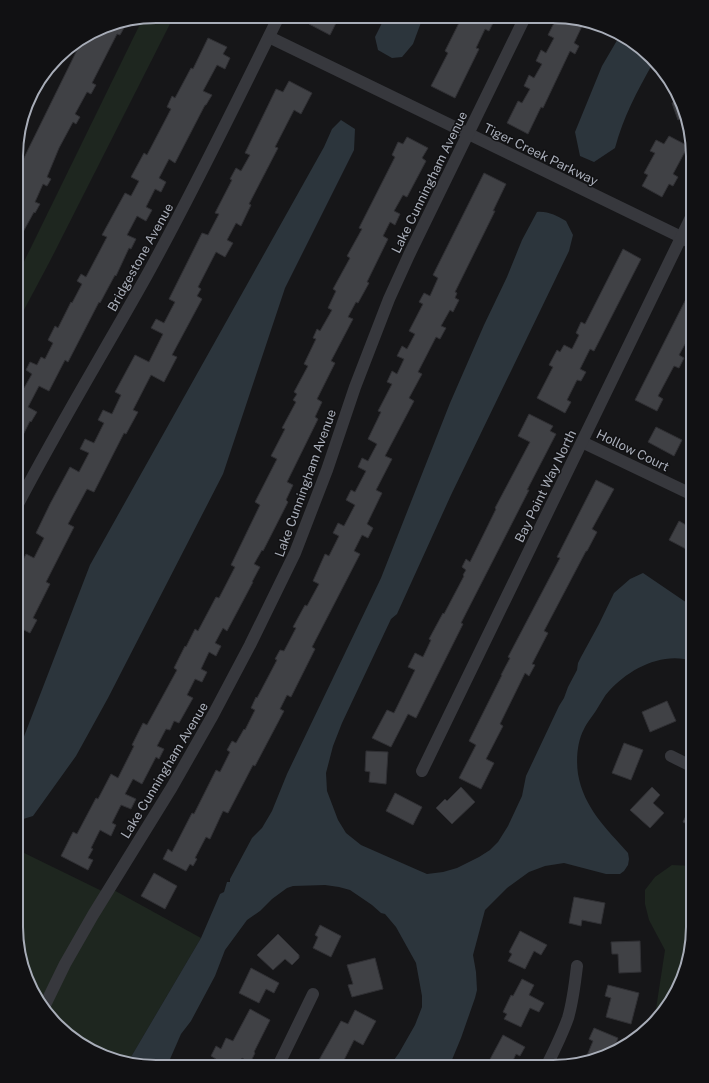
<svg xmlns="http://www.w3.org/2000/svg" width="709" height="1083" font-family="'Public Sans',sans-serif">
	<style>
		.green { fill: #1e261f }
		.water { fill: #2c353c }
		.building { fill: #404145; stroke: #303034 }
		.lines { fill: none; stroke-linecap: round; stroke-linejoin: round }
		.minor { stroke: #37383d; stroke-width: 12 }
		.labels { text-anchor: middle; stroke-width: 3; stroke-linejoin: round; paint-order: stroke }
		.street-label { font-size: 13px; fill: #a8adb8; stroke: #111113 }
		.rim { fill: none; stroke: #a8adb8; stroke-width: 2 }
	</style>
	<rect width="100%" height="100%" fill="#161618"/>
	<g class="green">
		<path d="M156 16H174L50 261 17 323V276L143 18Z"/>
		<path d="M16 849 106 893 110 888 201 938 128 1062 71 1038 27 981 16 927Z"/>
		<path d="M672 865 693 866V937L669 1005 645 1033 656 1009 665 950 649 920 645 904V890L655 877Z"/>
	</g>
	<g class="water">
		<path d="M385 17H423L413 44 402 57 392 58 378 50 375 37Z"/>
		<path d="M619 37 638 45 653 63C637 91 623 118 615 148L594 162 580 156 575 132 602 66Z"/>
		<path d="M341 120 355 129 354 150 285 288 223 474 108 698 76 756 33 816 20 820 16 817V759L18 752 90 565 324 147 332 129Z"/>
		<path d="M537 212C548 211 557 216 566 221L573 235 569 251 451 495 397 614 391 619 342 723 333 746 326 773 327 791 338 820 346 833 361 845 420 871 427 874 443 872 457 868 479 857 490 850 498 842 508 826 522 796 526 776 559 706 564 698 568 687 577 670 578 663 581 657 599 624 614 593 630 579 643 573 693 607V661C662 651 629 669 609 691 604 696 601 703 597 709 593 716 587 722 584 729 577 742 576 760 578 774 584 808 606 828 628 853L629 859 628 865 624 871 620 874H606L564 863 545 866 529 872 507 888 485 910 473 955 476 972 477 990 475 998 461 1038 449 1067H389L399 1053 415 1025 422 1007V996L416 963 396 927 385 914 381 913 372 905 350 890 339 887 325 885 293 886 287 888 272 899 260 911 247 920 225 950 215 976 191 1021 181 1034 167 1066H138L128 1062 201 938 220 894 224 892 227 882H230V879L252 838 262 828 272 811 287 774 381 578 450 403 484 325 507 277 522 240Z"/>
	</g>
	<g class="building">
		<path d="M312 16 339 17 330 35 309 24Z"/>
		<path d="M462 17H486L494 21 489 31 485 29 476 48 479 49 455 98 431 86 448 53 445 51Z"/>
		<path d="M557 17H572L584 22 574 43 579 46 575 54 570 51 543 108 541 107 528 134 507 123 518 101 522 103 530 89 524 86 529 75 534 78 542 64 536 61 541 50 546 53 554 38 548 35Z"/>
		<path d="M122 22 120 26 124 28 120 35 117 34 92 83 96 85 91 94 87 92 75 114 80 117 76 124 73 122 59 148 47 177 51 179 47 186 43 184 35 202 40 204 35 213 34 212 17 243V172L82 40 111 23Z"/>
		<path d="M208 38 227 47 223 54 230 58 225 69 217 65 203 91 212 95 206 105H205L175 163 169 159 159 178 166 182 161 192 155 189 146 207 152 210 146 221 137 216 127 235 136 239 131 249 129 248 116 276 115 275 100 303 99 302 68 362 65 360 49 391 39 386 28 407 37 412 31 422 30 421 17 447V384L24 388 32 374 26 370 30 362 37 365 41 357 45 359 53 343 48 340 55 326 58 328 71 302 72 303 82 284 77 281 81 274 86 277 107 237 102 235 125 193 131 196 139 181 131 177 144 153 147 155 171 109 167 107 172 96 175 98 191 68 193 69Z"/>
		<path d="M289 81 312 93 301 114 294 110 275 147 278 148 249 204 251 205 241 226 236 223 227 240 233 243 225 257 216 252 198 287 201 289 197 296 202 299 172 355 177 357 164 382 151 375 133 410 138 412 126 434 124 433 94 492 87 489 68 524 74 527 46 582 50 584 33 618 37 620 30 633 24 630 16 646 17 575 22 565 21 564 26 554 34 558 44 538 36 533 50 504 70 467 79 472 89 453 80 449 85 439 94 443 104 423 98 420 103 410 112 414 121 395 115 392 135 355 149 362 163 334 151 328 156 319 164 323 175 302 169 299 202 233 208 235 219 214 215 213 232 180 230 179 236 168 241 171 250 155 245 153 276 89 283 92Z"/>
		<path d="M681 100 682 102 685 117 678 120 672 103Z"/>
		<path d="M669 136 688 146 673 174 678 177 673 186 669 184 662 197 642 186 648 175 644 173 655 153 650 151 656 140 664 144Z"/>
		<path d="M407 137 428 148 422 158 426 161 407 197 403 195 394 211 400 214 395 225 390 222 383 236 388 239 367 282 369 283 358 303 356 302 348 317 353 319 331 361 335 363 317 399 322 402 315 417 318 419 287 482 293 485 286 500 288 502 263 551 262 550 254 564 260 567 252 582H253L227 631 223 628 215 643 221 646 216 656 209 652 201 669 207 672 202 682 195 679 187 695 193 698 179 723 174 721 170 730 166 729 157 746 164 749 159 759 156 757 142 784 133 779 125 794 136 799 131 809 121 805 112 823 116 825 111 836 100 830 91 848 93 849 88 858 93 860 88 870 61 856 73 832 77 834 96 798 98 799 111 774 118 778 134 746 132 745 143 723 147 725 177 670 174 668 185 646 186 647 195 629 198 631 216 597 219 598 235 567 231 565 260 505 255 502 277 459 271 456 285 429 282 428 296 402 293 400 297 394 294 392 308 366 304 364 316 339 313 338 317 329 320 331 332 310 328 308 336 291 333 289 350 258 347 256 362 229 359 228 395 157 392 155 398 142 403 144Z"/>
		<path d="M484 173 506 184 493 211H495L455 292 457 293 455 298 459 300 453 312 450 310 441 326 446 328 440 339 436 337 418 372 422 374 409 398 414 401 385 456 392 459 376 490 382 493 367 524 373 528 368 538 362 535 354 551 360 554 312 647 315 649 291 697 287 695 280 709 284 711 255 766 253 765 228 813 223 811 210 839 206 837 195 858 197 859 193 866 190 864 186 871 163 859 168 849 172 852 192 813 194 814 216 770 220 772 230 752 227 750 232 741 236 743 244 729 245 730 255 710 251 708 256 697 257 698 277 660 275 659 280 650 284 651 296 628 293 627 305 605 307 606 319 584 313 581 325 554 329 556 339 536 333 533 338 523 344 526 355 505 346 500 351 490 355 492 366 471 358 467 362 458 368 461 377 444 368 439 381 412 378 411 392 384 387 382 392 371 397 374 404 359 397 356 402 346 407 349 415 334 409 331 423 304 419 302 424 293 430 296 438 278 433 275Z"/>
		<path d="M623 249 641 259 594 351 590 349 580 369 586 372 581 381 577 380 567 400 571 402 565 413 537 398 553 367 549 365 557 350 560 352 564 345 572 349 579 335 576 333 581 322 585 324Z"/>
		<path d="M686 299 693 302V330L679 355 684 358 679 368 674 366 658 396 663 399 657 411 635 400Z"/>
		<path d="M529 414 553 426 550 431 556 434 527 490H529L461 623 463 624 416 718 408 714 391 747 372 738 387 710 394 713 415 670 408 667 415 653 423 657 431 640 429 639 443 613 444 614 464 576 463 575 466 570 462 567 466 559 470 562 496 509 495 508 530 442 518 436Z"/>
		<path d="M656 427 682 440 674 456 648 442Z"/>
		<path d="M596 480 614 489 592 529 597 532 587 551H586L544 631 548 633 532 664 535 665 529 676 525 673 500 724 503 726 486 759 494 763 481 789 459 778 476 745 469 741 502 675H501L510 658 508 657 560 558 557 557Z"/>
		<path d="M679 521 693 529V547L689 545 686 549 669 540Z"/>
		<path d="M667 701 676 721 650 732 642 712Z"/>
		<path d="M624 743 643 750 631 780 612 773Z"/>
		<path d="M366 751 388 752 386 784 369 782 370 772 365 771Z"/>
		<path d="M461 787 475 802 452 824 436 808 445 799 447 801Z"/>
		<path d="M652 787 660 795 653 803 664 813 650 828 630 810Z"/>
		<path d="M395 793 422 807 413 825 386 811Z"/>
		<path d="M693 802V827L683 822Z"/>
		<path d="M154 873 177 886 165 909 141 896Z"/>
		<path d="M574 897 605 903 601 924 582 920 581 926 569 923Z"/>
		<path d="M320 925 341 936 331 957 313 948 318 937 315 935Z"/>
		<path d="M520 931 547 945 541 955 534 951 525 969 508 961 512 954 509 952Z"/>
		<path d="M278 934 299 955V958L292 965 285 959 273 970 257 955Z"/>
		<path d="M640 941 641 972 619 973 618 954H612L611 942Z"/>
		<path d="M375 958 383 989 352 997 348 985 353 984 347 965Z"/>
		<path d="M251 968 279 983 274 993 266 989 259 1003 239 993Z"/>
		<path d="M522 979 534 985 529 995 544 1003 539 1012 530 1008 521 1027 504 1019 507 1014 503 1012 511 995 513 996Z"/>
		<path d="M608 985 639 993 631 1024 606 1017 611 998 605 996Z"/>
		<path d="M250 1009 270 1020 254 1052 255 1053 250 1063 242 1058 238 1066H212L216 1059 211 1056 216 1046 221 1049 226 1038 233 1041Z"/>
		<path d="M355 1010 376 1021 363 1045 354 1040 341 1066H332L319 1060 341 1021 348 1024Z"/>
		<path d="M594 1028 618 1038 612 1053 607 1056 590 1060 586 1058 593 1041 589 1039Z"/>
		<path d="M503 1035 525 1047 520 1056 516 1054 510 1067H495L488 1063Z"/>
	</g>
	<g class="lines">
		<g class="minor">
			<path d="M269 37 681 237 693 244"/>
			<path d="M33 92 37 83"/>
			<path d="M582 442 693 495"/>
			<path d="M17 506C58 427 104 352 147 275 194 190 236 103 279 16"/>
			<path d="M671 756 693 767"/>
			<path d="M422 771 693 213"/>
			<path d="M45 1005 65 964 93 915 172 787 213 715 250 645 295 553 327 470 355 387 389 299 409 255 525 17"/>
			<path d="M278 1066 313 994"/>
			<path d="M546 1067C554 1051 562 1035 568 1018 573 1001 575 983 577 966"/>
		</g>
	</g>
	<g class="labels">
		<g class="street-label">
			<text transform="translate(541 154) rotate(26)" y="5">Tiger Creek Parkway</text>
			<text transform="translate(429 182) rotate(-64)" y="5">Lake Cunningham Avenue</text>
			<text transform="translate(140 257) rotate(-61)" y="5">Bridgestone Avenue</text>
			<text transform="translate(633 450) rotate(26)" y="5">Hollow Court</text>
			<text transform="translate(305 483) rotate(-70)" y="5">Lake Cunningham Avenue</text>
			<text transform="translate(545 486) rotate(-64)" y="5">Bay Point Way North</text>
			<text transform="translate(164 770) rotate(-59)" y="5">Lake Cunningham Avenue</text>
		</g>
	</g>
	<path d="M0 0H709V1083H0ZM156 23H553A133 133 0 0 1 686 156V927A133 133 0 0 1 553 1060H156A133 133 0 0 1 23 927V156A133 133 0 0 1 156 23Z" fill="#111113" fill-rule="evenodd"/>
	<path class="rim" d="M156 23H553A133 133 0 0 1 686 156V927A133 133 0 0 1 553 1060H156A133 133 0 0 1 23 927V156A133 133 0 0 1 156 23Z"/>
</svg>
